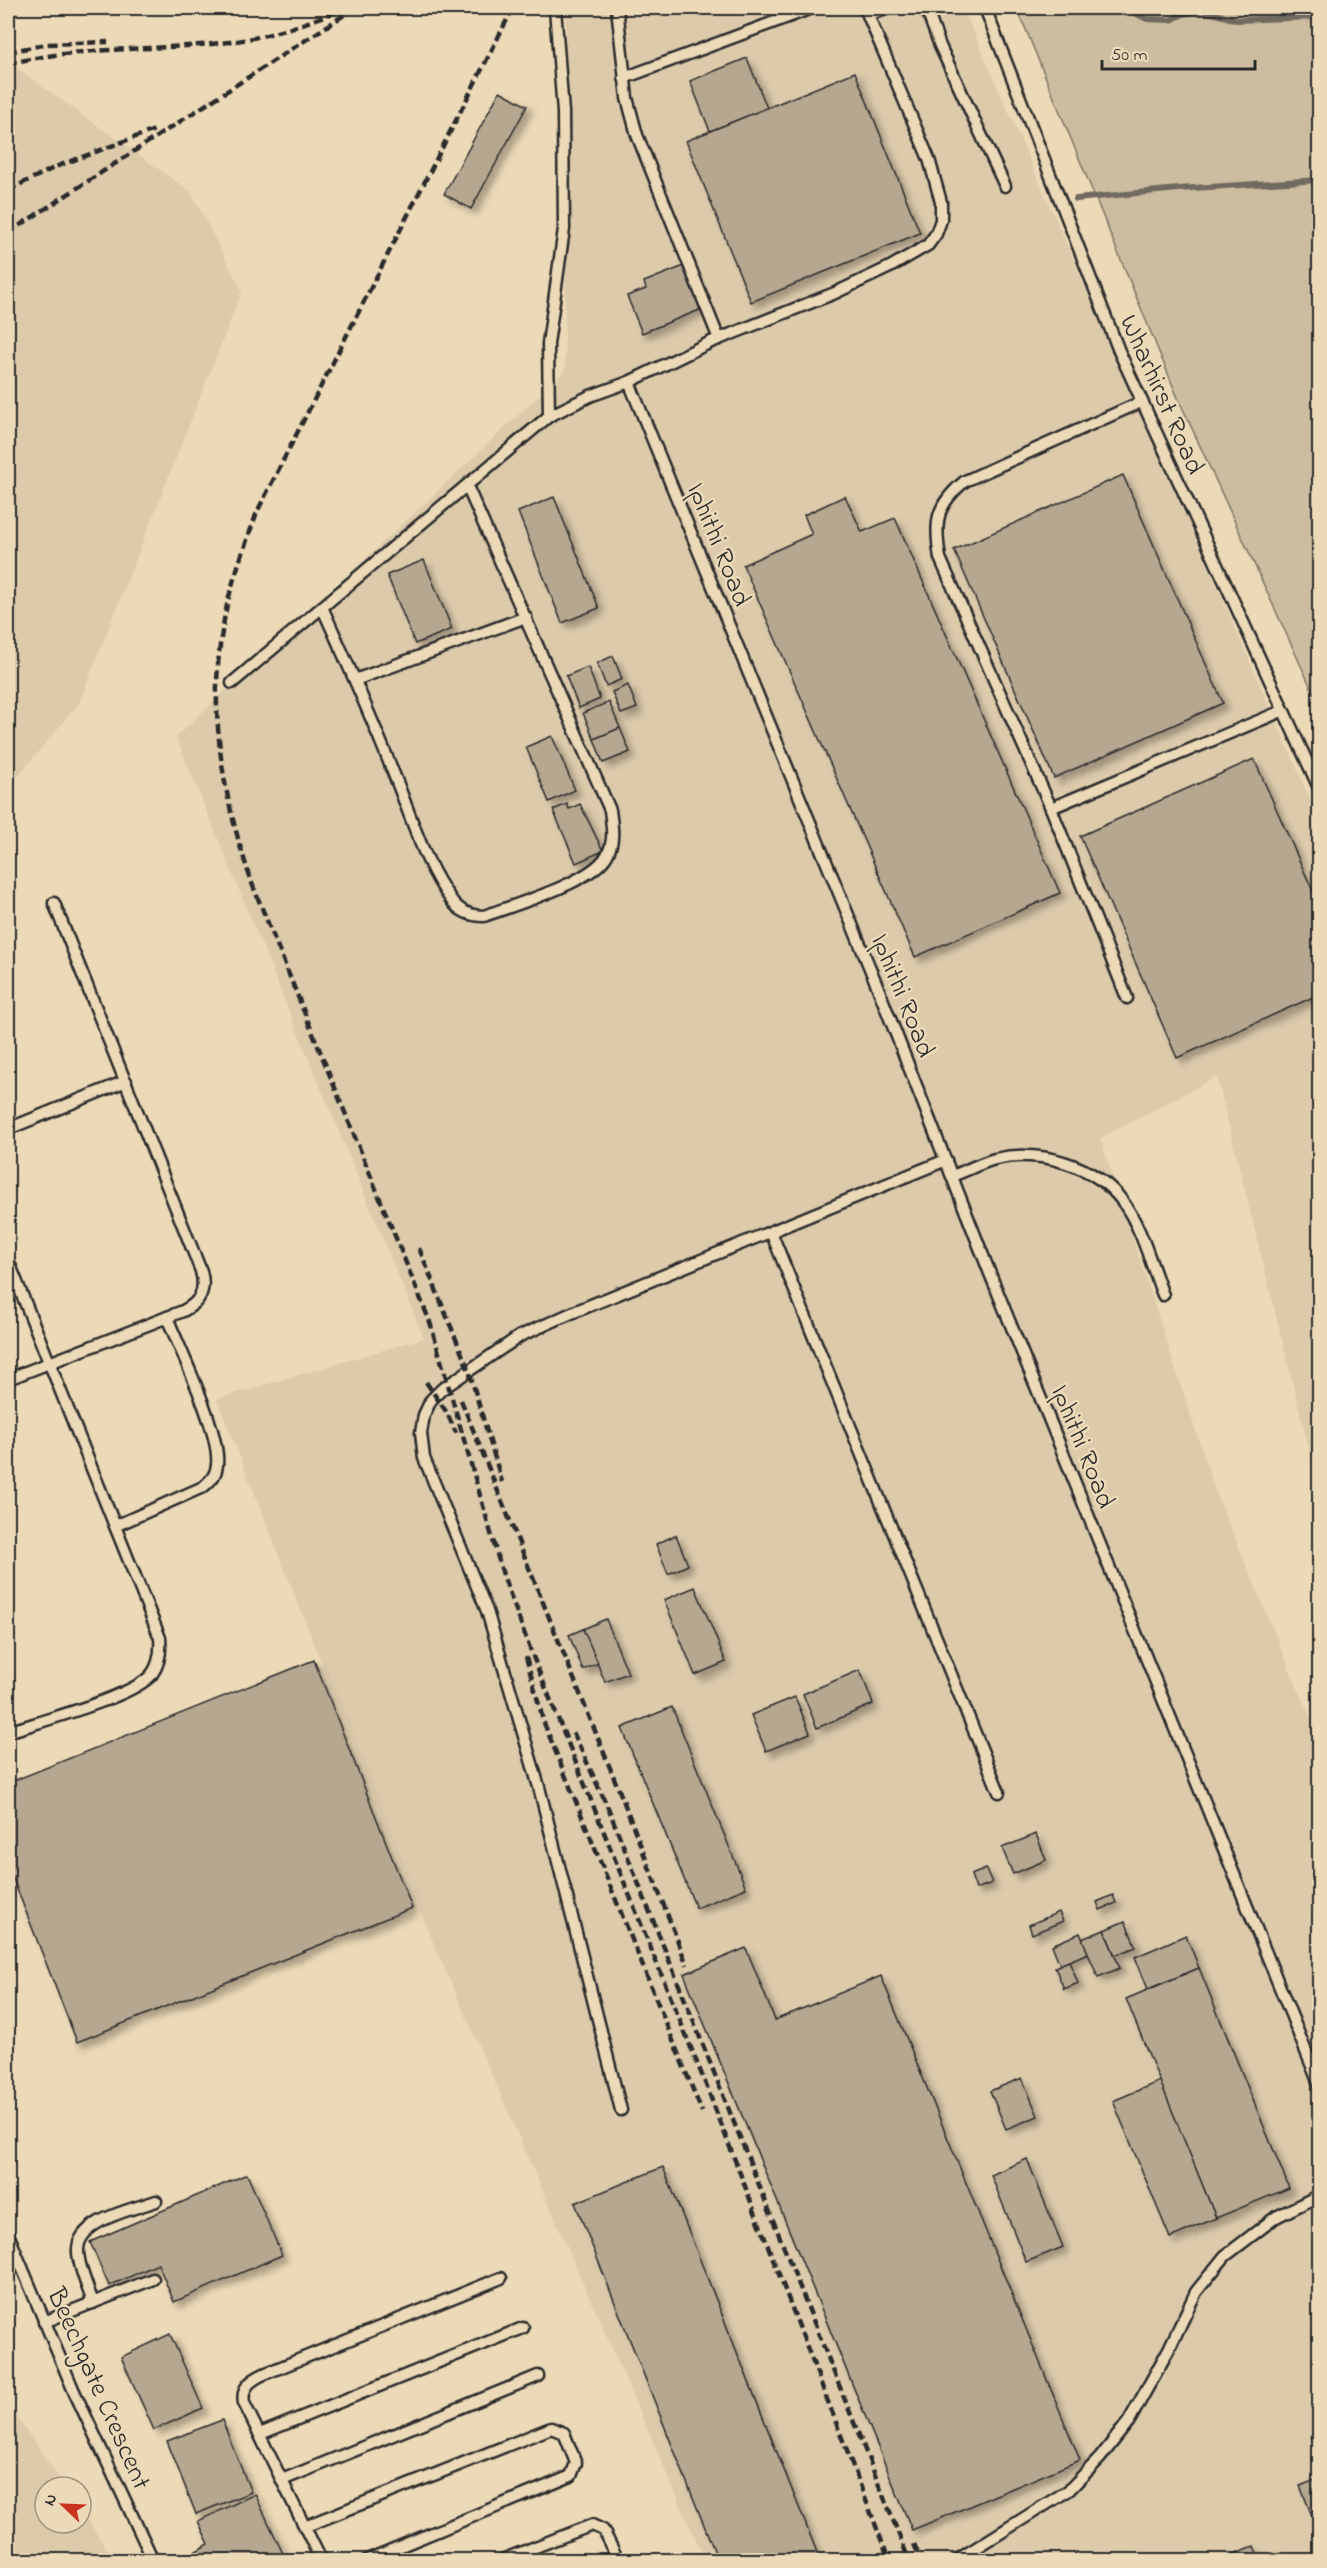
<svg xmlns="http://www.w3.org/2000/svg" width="1327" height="2568" font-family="'Indie Flower',sans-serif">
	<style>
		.built { fill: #dccaab }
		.green { fill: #cdbda0; stroke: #7c7466; stroke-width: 1.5 }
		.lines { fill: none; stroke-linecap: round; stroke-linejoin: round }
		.stream { stroke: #716a5e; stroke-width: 6 }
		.building { fill: #b6a890; stroke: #2b2b2b; stroke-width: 1.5; filter: url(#shadow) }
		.lane-casing { stroke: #2b2b2b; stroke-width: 15 }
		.lane { stroke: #ecd9b7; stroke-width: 10 }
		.rail { stroke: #2b2b2b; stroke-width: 4.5; stroke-dasharray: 9 4.5; stroke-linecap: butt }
		.labels { text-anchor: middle; stroke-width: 5; stroke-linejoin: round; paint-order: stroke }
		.street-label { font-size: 27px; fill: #2b2b2b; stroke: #ecd9b7 }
	</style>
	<defs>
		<filter id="shadow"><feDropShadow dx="5.5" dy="5.5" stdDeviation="3" flood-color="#0004"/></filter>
	</defs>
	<rect width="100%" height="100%" fill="#ecd9b7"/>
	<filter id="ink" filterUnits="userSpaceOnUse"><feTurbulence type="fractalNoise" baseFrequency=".0167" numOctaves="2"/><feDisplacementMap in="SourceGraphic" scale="12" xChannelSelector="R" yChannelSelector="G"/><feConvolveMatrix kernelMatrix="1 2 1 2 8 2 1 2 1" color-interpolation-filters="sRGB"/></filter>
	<g filter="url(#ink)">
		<g class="built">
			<path d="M566 8H963L1319 819V1479L1314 1469 1217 1077 1100 1138 1216 1493 1319 1739V2560H705L424 1921 217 1399 424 1338 176 737 565 371Z"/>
			<path d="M1263 8H1319V20Z"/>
			<path d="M8 62 191 192 242 291 79 703 8 788Z"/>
			<path d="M8 2404 65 2487H45V2523H81V2511L115 2560H8Z"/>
		</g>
		<path class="green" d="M1017 8H1263L1319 20V705L1178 398Z"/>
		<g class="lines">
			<g class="stream">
				<path d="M1125 8 1147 19 1171 20 1183 14 1202 10 1237 20 1314 17 1320 19"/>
				<path d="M1076 199 1178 189 1320 180"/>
			</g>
		</g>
		<g class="building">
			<path d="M747 58 767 108 710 131 690 81Z"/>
			<path d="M855 72 920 233 751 302 686 141Z"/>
			<path d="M500 91 527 106 471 209 444 194Z"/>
			<path d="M684 266 702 309 642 333 627 296 646 289 644 282Z"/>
			<path d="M1123 475 1223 703 1054 778 954 550Z"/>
			<path d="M845 496 862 532 895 518 1060 893 915 957 743 565 812 534 804 515Z"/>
			<path d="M554 497 599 608 562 623 518 512Z"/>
			<path d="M424 560 452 629 415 644 387 575Z"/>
			<path d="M613 656 622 679 606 686 597 663Z"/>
			<path d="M588 667 600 699 579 708 566 676Z"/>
			<path d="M628 685 637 708 621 714 612 692Z"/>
			<path d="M609 702 620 728 594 739 583 713Z"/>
			<path d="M620 728 630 752 603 763 594 739Z"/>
			<path d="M552 736 575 790 549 802 526 747Z"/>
			<path d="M1254 759 1320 907V994L1177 1058 1080 836Z"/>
			<path d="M567 804 569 809 580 804 603 851 576 863 553 810Z"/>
			<path d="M676 1535 688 1565 668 1574 656 1544Z"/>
			<path d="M695 1587 726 1662 695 1675 664 1600Z"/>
			<path d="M606 1619 628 1673 605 1682 583 1629Z"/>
			<path d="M583 1629 598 1663 583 1670 569 1635Z"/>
			<path d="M314 1660 412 1908 77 2042 8 1866V1783Z"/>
			<path d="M860 1670 873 1704 817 1728 803 1694Z"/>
			<path d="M795 1697 810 1733 766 1751 751 1715Z"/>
			<path d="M672 1707 746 1888 696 1908 622 1728Z"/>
			<path d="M1036 1834 1046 1860 1013 1874 1002 1848Z"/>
			<path d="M986 1869 992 1883 976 1889 971 1875Z"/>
			<path d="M1113 1895 1116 1903 1100 1910 1097 1902Z"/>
			<path d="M1059 1912 1063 1921 1032 1934 1029 1925Z"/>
			<path d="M1125 1921 1136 1947 1115 1955 1104 1930Z"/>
			<path d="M1104 1930 1120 1968 1098 1977 1082 1939Z"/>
			<path d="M1080 1933 1088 1953 1060 1965 1052 1945Z"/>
			<path d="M1186 1935 1199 1968 1148 1989 1135 1957Z"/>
			<path d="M746 1948 775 2020 881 1976 1080 2460 912 2530 684 1974Z"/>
			<path d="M1069 1961 1078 1983 1064 1989 1055 1967Z"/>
			<path d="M1199 1968 1289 2188 1216 2218 1126 1999Z"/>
			<path d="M1022 2078 1038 2116 1006 2129 990 2091Z"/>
			<path d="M1160 2081 1216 2218 1170 2238 1113 2101Z"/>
			<path d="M1027 2159 1063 2247 1026 2262 991 2175Z"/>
			<path d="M663 2167 820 2560H718L575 2203Z"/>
			<path d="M247 2174 282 2255 174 2302 158 2264 109 2286 90 2242Z"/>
			<path d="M170 2334 203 2408 154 2430 121 2357Z"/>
			<path d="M222 2420 251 2492 196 2514 167 2441Z"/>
			<path d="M1320 2433V2458L1311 2436Z"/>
			<path d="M1320 2478V2515L1313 2518 1300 2486Z"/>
			<path d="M255 2494 286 2560H198L194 2552 209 2544 198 2521Z"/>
			<path d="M1254 2546 1260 2560H1218Z"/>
		</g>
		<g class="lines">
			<g class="lane-casing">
				<g id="lane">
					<path d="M8 8H11"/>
					<path d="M555 8 563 112 564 229 548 344 549 416 590 396 629 382 876 983 989 1271 1320 2086"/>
					<path d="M617 8 627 98 637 135 719 339"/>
					<path d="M926 8 940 46 1005 186"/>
					<path d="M985 8 1119 351 1320 790"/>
					<path d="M869 14 889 8"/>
					<path d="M624 78 812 8"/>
					<path d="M629 382 711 342 835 293 890 267 928 245 936 234 941 220V202L929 159 865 8"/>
					<path d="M322 607C347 662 371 716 393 772 411 815 424 864 452 901 460 912 471 916 484 916 514 905 593 882 607 855 615 841 612 826 610 810L467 486"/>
					<path d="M355 680 526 617"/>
					<path d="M232 683 549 416"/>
					<path d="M1051 808 1282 711"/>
					<path d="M1127 998 1051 808 940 558C934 521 936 505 965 481L1141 402"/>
					<path d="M8 1129 126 1081"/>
					<path d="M952 1176C966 1171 980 1163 995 1159 1039 1149 1095 1164 1123 1202 1142 1228 1151 1265 1163 1295"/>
					<path d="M771 1232 999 1792"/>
					<path d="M8 1260 160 1638C161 1651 160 1663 152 1674 136 1696 38 1722 8 1732"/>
					<path d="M8 1379 183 1311C201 1302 206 1290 201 1271L54 903"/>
					<path d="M115 1526 203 1487C210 1481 216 1476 217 1465 221 1433 180 1350 167 1317"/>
					<path d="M621 2110 539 1787 487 1611 424 1458 421 1433 424 1415 431 1400 442 1389 520 1336 574 1312 946 1160"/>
					<path d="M8 2234 73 2389 153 2560"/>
					<path d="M93 2303C88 2287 79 2269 78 2252 76 2220 132 2210 156 2201"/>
					<path d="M44 2322 153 2279"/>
					<path d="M260 2434 523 2328"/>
					<path d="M282 2480 538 2376"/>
					<path d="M306 2526 551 2428 564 2433 576 2463 571 2476 367 2560"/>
					<path d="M321 2560 244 2403C241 2387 251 2380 264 2374L501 2278"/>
					<path d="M502 2560 592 2525 603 2530 618 2560"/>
					<path d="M957 2560 1069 2490 1100 2458 1129 2421 1169 2349 1196 2292 1225 2256 1276 2217 1320 2195"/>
					<path d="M1315 2560 1320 2558"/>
				</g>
			</g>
			<use href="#lane" class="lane"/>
			<g class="rail">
				<path d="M513 8 257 512C244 549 229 587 223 626 207 714 224 803 253 886L430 1322 503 1575 532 1654 706 2085 889 2560"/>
				<path d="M8 52 47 44 108 42"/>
				<path d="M8 64C78 46 150 51 221 43 263 39 306 24 344 8"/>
				<path d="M8 190 58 166 157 129"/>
				<path d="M8 233 355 8"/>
				<path d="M419 1248 469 1371 502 1482"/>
				<path d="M426 1382 447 1413 456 1433"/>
				<path d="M461 1400 623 1800 687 1965"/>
				<path d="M526 1657 544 1723 702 2112"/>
				<path d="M573 1732 609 1810 909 2560"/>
				<path d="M914 2544 921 2560"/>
			</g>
		</g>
	</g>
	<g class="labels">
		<g class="street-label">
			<text transform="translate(1163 394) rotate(66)" y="9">Wharhirst Road</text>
			<text transform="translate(720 544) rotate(68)" y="9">Iphithi Road</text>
			<text transform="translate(904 995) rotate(68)" y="9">Iphithi Road</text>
			<text transform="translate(1084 1446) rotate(68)" y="9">Iphithi Road</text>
			<text transform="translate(100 2388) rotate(66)" y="9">Beechgate Crescent</text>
		</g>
	</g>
	<rect width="1327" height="2568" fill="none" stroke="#ecd9b7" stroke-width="30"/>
	<rect x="15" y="15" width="1297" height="2538" fill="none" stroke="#2b2b2b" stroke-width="2" filter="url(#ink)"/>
	<g transform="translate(63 2505) rotate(293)"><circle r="28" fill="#ecd9b7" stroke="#9f937f" stroke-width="1.5"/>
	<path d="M0-4.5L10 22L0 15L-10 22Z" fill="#c8321e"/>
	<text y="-9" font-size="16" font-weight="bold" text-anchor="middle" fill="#2b2b2b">N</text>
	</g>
	<path d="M1102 60v9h153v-9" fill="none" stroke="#2b2b2b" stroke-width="3"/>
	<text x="1111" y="60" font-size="18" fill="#2b2b2b" stroke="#ecd9b7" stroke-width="4.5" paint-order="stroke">50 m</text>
</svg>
